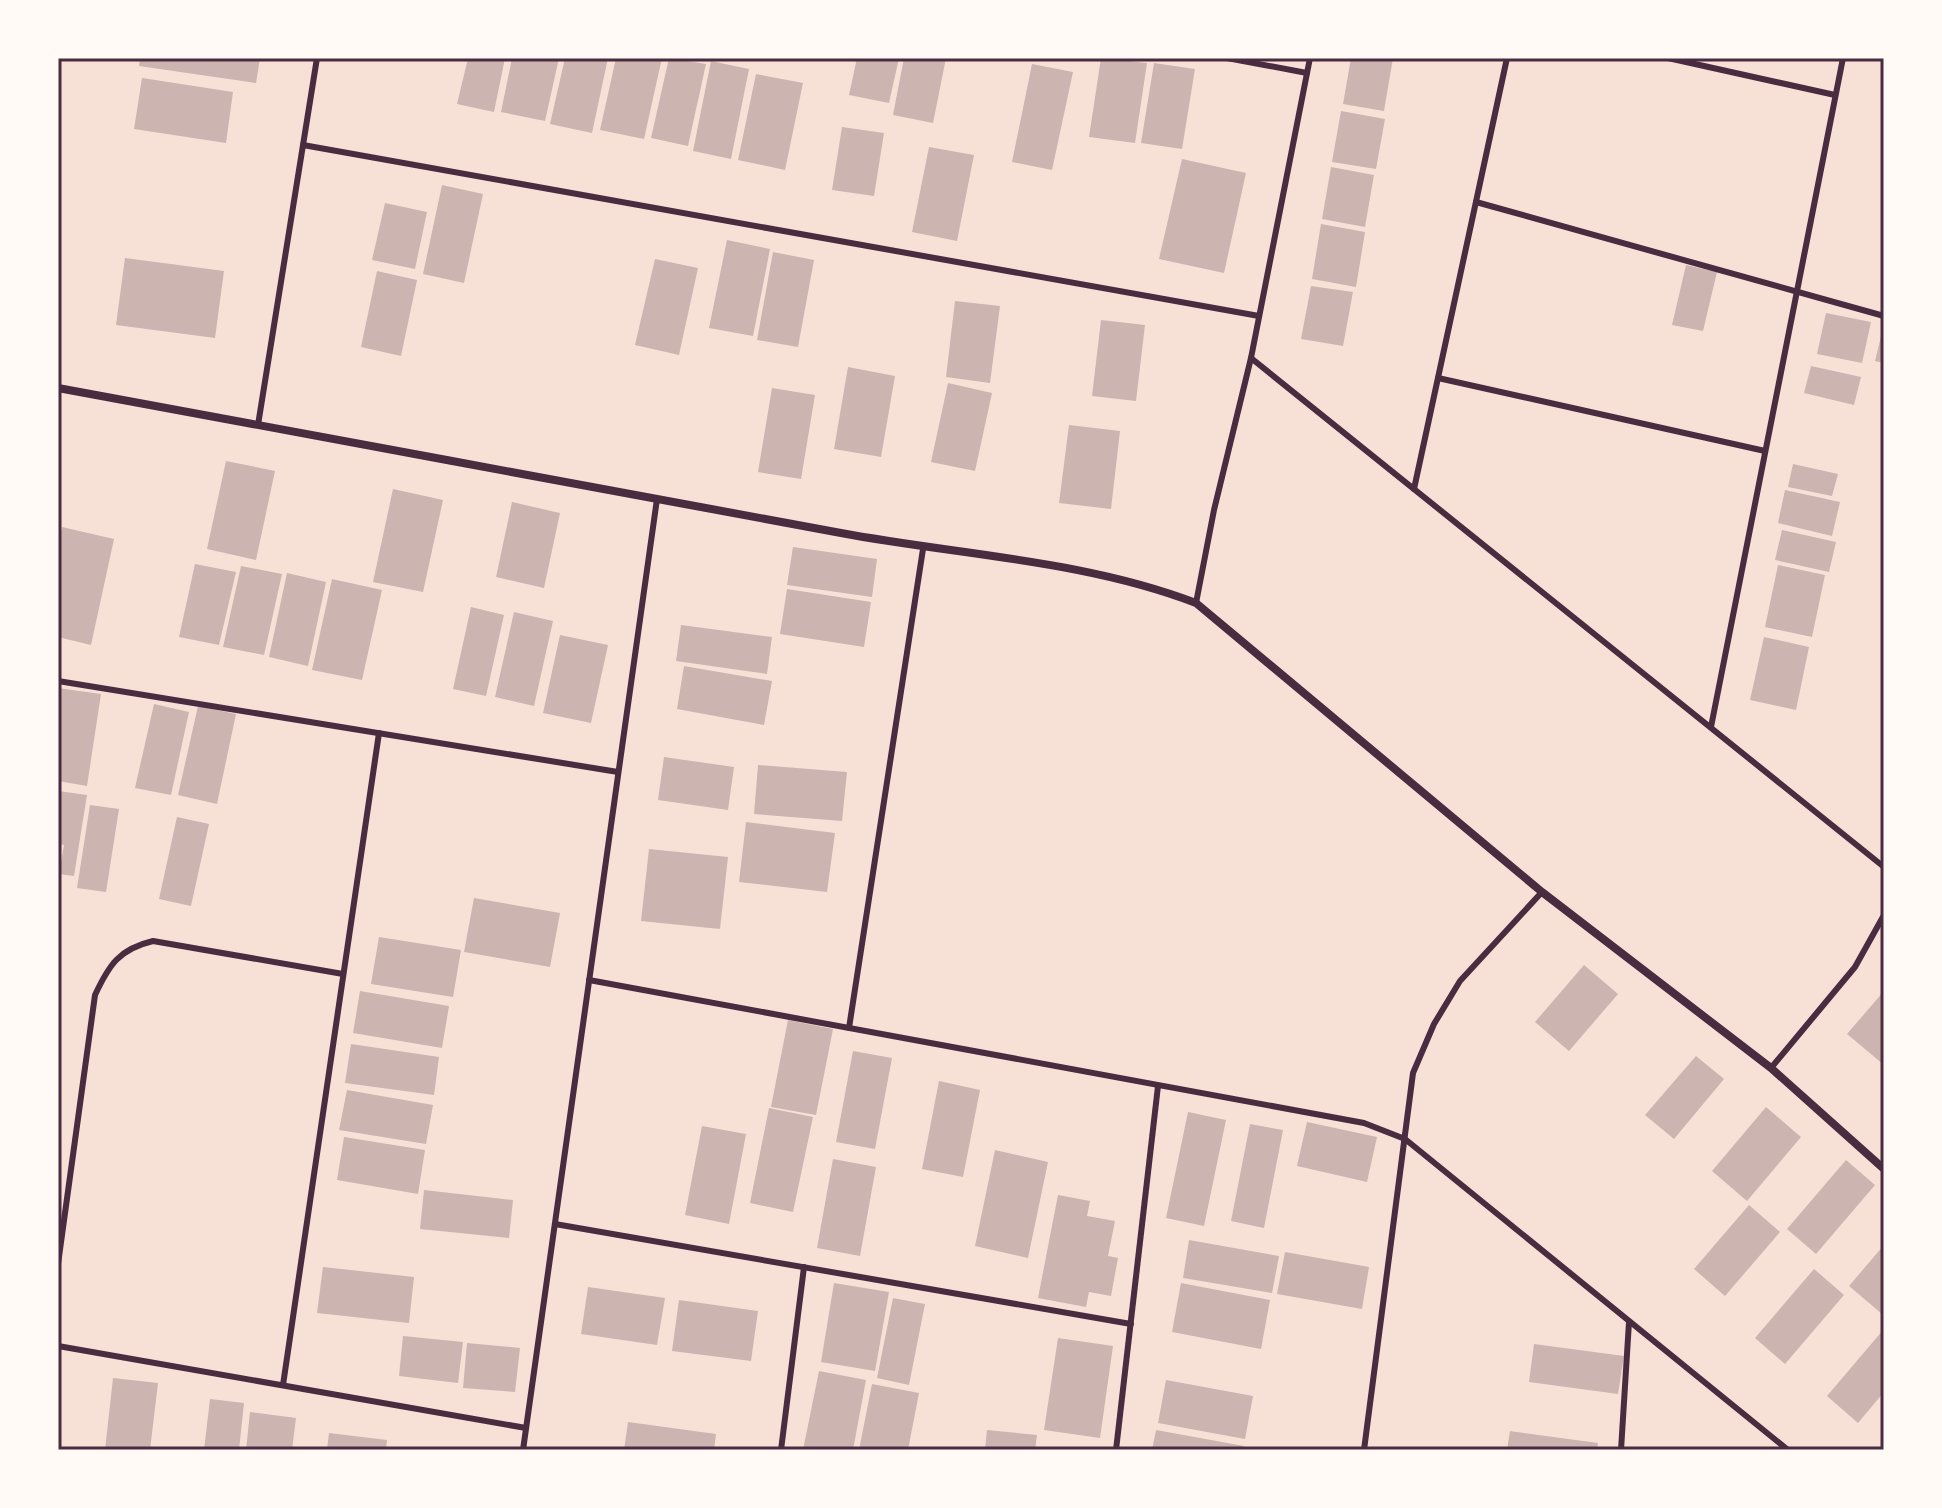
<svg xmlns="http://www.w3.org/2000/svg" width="1942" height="1508" font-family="Arial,sans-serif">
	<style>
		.building { fill: #ccb4b1 }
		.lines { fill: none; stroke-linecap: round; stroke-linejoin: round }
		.service { stroke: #4a2c40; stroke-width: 6 }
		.minor { stroke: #4a2c40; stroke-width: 8 }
		.neatline { fill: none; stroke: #4a2c40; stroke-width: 3 }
	</style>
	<rect width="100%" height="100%" fill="#f7e1d7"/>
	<g class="building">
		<path d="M140 58H260L256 83 139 66Z"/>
		<path d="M468 58H505L494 112 457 104Z"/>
		<path d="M512 58H559L545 121 501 112Z"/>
		<path d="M565 58H608L592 133 550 124Z"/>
		<path d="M616 58H662L644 139 600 130Z"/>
		<path d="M669 58 706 64 688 146 651 138Z"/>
		<path d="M857 58H899L889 103 849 95Z"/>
		<path d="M904 58H946L933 123 893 115Z"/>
		<path d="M1101 58 1147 63 1135 143 1089 137Z"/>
		<path d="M1351 58H1393L1384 111 1343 104Z"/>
		<path d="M711 61 749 69 731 159 693 151Z"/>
		<path d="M1154 63 1195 69 1182 149 1141 143Z"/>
		<path d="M1032 64 1073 72 1052 170 1012 162Z"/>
		<path d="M756 74 803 83 785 170 738 160Z"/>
		<path d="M142 78 233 92 226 143 134 129Z"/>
		<path d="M1341 111 1385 119 1376 169 1332 162Z"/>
		<path d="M842 127 884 133 874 196 832 190Z"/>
		<path d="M929 147 974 155 957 241 912 232Z"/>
		<path d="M1182 159 1246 173 1224 273 1159 259Z"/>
		<path d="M1331 167 1374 175 1365 227 1322 219Z"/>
		<path d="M442 185 483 194 464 283 423 274Z"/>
		<path d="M385 203 427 212 415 269 372 260Z"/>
		<path d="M1321 224 1365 232 1356 287 1312 279Z"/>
		<path d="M727 240 770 249 753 336 709 328Z"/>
		<path d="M773 252 814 260 798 347 757 340Z"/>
		<path d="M125 258 224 271 215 338 116 325Z"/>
		<path d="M655 259 698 268 679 355 635 345Z"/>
		<path d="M1686 265 1717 272 1703 331 1672 325Z"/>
		<path d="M377 271 417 280 401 356 361 347Z"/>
		<path d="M1311 286 1353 292 1343 346 1301 339Z"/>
		<path d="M955 301 1000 306 990 383 946 377Z"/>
		<path d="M1826 313 1871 322 1862 363 1817 354Z"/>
		<path d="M1101 320 1145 325 1136 401 1092 396Z"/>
		<path d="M1884 324V363L1875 361Z"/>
		<path d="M1811 366 1861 377 1854 405 1804 393Z"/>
		<path d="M848 367 895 376 881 457 834 449Z"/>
		<path d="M948 383 992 393 975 471 931 462Z"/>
		<path d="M772 388 815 395 801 479 758 472Z"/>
		<path d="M1069 425 1120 431 1111 509 1059 503Z"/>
		<path d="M226 461 275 471 256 560 207 549Z"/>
		<path d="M1793 464 1838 474 1832 496 1788 487Z"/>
		<path d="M393 489 443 500 423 592 373 582Z"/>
		<path d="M1785 490 1840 502 1832 536 1778 523Z"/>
		<path d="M512 502 560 513 544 588 496 577Z"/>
		<path d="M62 527 114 539 91 645 58 637V545Z"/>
		<path d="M1782 530 1836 542 1829 572 1775 560Z"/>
		<path d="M793 547 877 559 872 597 787 585Z"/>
		<path d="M195 564 236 572 219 645 179 637Z"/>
		<path d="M1778 565 1825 575 1812 637 1765 627Z"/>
		<path d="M241 566 282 574 264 655 223 647Z"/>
		<path d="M287 573 326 582 308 666 269 657Z"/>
		<path d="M332 579 382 590 362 680 312 670Z"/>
		<path d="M787 589 871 602 864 647 780 634Z"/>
		<path d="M471 607 504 615 486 696 453 689Z"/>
		<path d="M514 612 553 621 534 706 495 697Z"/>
		<path d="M681 625 772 637 767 674 676 661Z"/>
		<path d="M560 635 608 645 591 723 543 713Z"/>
		<path d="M1764 637 1809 647 1796 710 1750 700Z"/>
		<path d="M684 666 772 681 764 725 677 709Z"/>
		<path d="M58 688 101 694 87 786 58 781Z"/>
		<path d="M154 704 189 712 171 795 135 788Z"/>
		<path d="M198 706 236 714 217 804 178 795Z"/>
		<path d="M664 757 734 767 728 810 658 800Z"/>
		<path d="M758 765 847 772 842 821 754 814Z"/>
		<path d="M58 791 87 795 74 876 59 874 64 845 58 844Z"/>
		<path d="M90 805 119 809 106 892 77 888Z"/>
		<path d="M177 817 209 824 191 906 159 899Z"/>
		<path d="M746 822 835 833 827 892 739 882Z"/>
		<path d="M649 849 728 857 720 929 641 921Z"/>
		<path d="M474 898 560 913 550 967 464 952Z"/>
		<path d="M379 937 461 950 453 997 371 984Z"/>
		<path d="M1584 965 1618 994 1569 1051 1535 1022Z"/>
		<path d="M360 991 449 1006 442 1048 353 1033Z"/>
		<path d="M1884 991V1065L1847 1034Z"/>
		<path d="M788 1020 833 1029 816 1115 771 1107Z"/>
		<path d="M351 1044 439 1057 434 1095 345 1083Z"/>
		<path d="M853 1051 892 1058 875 1149 836 1142Z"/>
		<path d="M1696 1056 1724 1079 1674 1139 1645 1115Z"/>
		<path d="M939 1081 980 1090 963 1177 922 1169Z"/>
		<path d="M347 1090 433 1105 426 1144 339 1130Z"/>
		<path d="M1766 1107 1801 1137 1747 1201 1712 1171Z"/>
		<path d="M769 1108 813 1117 793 1212 750 1203Z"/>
		<path d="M1188 1112 1226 1120 1204 1226 1166 1218Z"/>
		<path d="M1307 1122 1377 1137 1367 1182 1297 1166Z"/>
		<path d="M1250 1124 1283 1130 1264 1228 1231 1221Z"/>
		<path d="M702 1126 746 1134 729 1224 685 1215Z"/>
		<path d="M344 1137 425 1150 418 1194 337 1180Z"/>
		<path d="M995 1150 1048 1162 1028 1258 975 1246Z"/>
		<path d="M833 1159 876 1167 860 1256 817 1248Z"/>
		<path d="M1846 1160 1875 1185 1816 1254 1787 1229Z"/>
		<path d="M424 1190 513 1200 509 1238 420 1229Z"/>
		<path d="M1058 1195 1090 1201 1087 1216 1115 1221 1108 1256 1118 1258 1111 1296 1089 1292 1086 1307 1038 1298Z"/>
		<path d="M1749 1205 1780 1232 1725 1296 1694 1269Z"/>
		<path d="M1189 1240 1279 1256 1272 1293 1183 1278Z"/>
		<path d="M1884 1245V1312L1882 1314 1849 1286Z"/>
		<path d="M1285 1252 1369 1267 1362 1309 1277 1294Z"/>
		<path d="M323 1267 414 1277 409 1323 317 1313Z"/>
		<path d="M1814 1269 1844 1295 1785 1364 1755 1338Z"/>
		<path d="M834 1283 889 1292 875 1371 821 1362Z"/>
		<path d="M1181 1283 1270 1300 1261 1349 1172 1332Z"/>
		<path d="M588 1287 665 1298 657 1345 581 1334Z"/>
		<path d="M893 1298 925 1304 909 1385 877 1378Z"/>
		<path d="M679 1300 758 1311 751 1361 672 1351Z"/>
		<path d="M1884 1329V1392L1858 1423 1827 1396Z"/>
		<path d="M403 1336 463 1342 458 1383 399 1376Z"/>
		<path d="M1058 1338 1113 1346 1100 1438 1044 1430Z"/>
		<path d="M467 1343 520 1348 515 1392 463 1388Z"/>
		<path d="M1534 1344 1624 1356 1618 1394 1529 1382Z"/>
		<path d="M819 1371 866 1380 853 1450H803Z"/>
		<path d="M113 1378 158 1383 150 1450H105Z"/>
		<path d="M1166 1380 1253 1396 1245 1439 1158 1423Z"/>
		<path d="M872 1384 919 1393 908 1450H859Z"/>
		<path d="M210 1399 244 1403 239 1450H204Z"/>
		<path d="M250 1412 296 1418 292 1450H246Z"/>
		<path d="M628 1422 716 1434 714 1450H624Z"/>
		<path d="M987 1430 1037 1435 1035 1450H985Z"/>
		<path d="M1156 1430 1244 1446 1243 1450H1152Z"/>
		<path d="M1510 1431 1598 1443 1597 1450H1507Z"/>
		<path d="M329 1433 387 1440 386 1450H327Z"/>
	</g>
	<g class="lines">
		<g class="service">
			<path d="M1227 58 1307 73"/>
			<path d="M1668 58 1835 95"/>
			<path d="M303 145 1259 316"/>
			<path d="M1476 202 1884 316"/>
			<path d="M1251 358 1884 867"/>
			<path d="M1438 378 1765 451"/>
			<path d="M258 425 317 58"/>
			<path d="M1414 489 1507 58"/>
			<path d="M1196 603 1214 510 1251 358 1310 58"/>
			<path d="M58 681 618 772"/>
			<path d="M1711 727 1843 58"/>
			<path d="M589 980 1364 1123 1405 1139 1788 1450"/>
			<path d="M849 1028 923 549"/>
			<path d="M1771 1068 1855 967 1884 915"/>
			<path d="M555 1224 1131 1324"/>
			<path d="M58 1264 95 995C109 965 119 949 153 941L343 974"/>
			<path d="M58 1346 526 1428"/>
			<path d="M283 1385 379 733"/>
			<path d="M523 1450 657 499"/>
			<path d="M781 1450 804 1267"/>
			<path d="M1116 1450 1158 1086"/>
			<path d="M1364 1450 1413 1073 1434 1024 1460 981 1542 892"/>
			<path d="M1621 1450 1629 1322"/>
		</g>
		<path class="minor" d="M58 388C319 436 580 485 841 533 959 555 1084 560 1196 603L1542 892 1771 1068 1884 1169"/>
	</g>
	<rect width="1942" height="1508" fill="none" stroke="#fffaf5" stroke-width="120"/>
	<rect x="60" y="60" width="1822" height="1388" class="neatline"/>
</svg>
